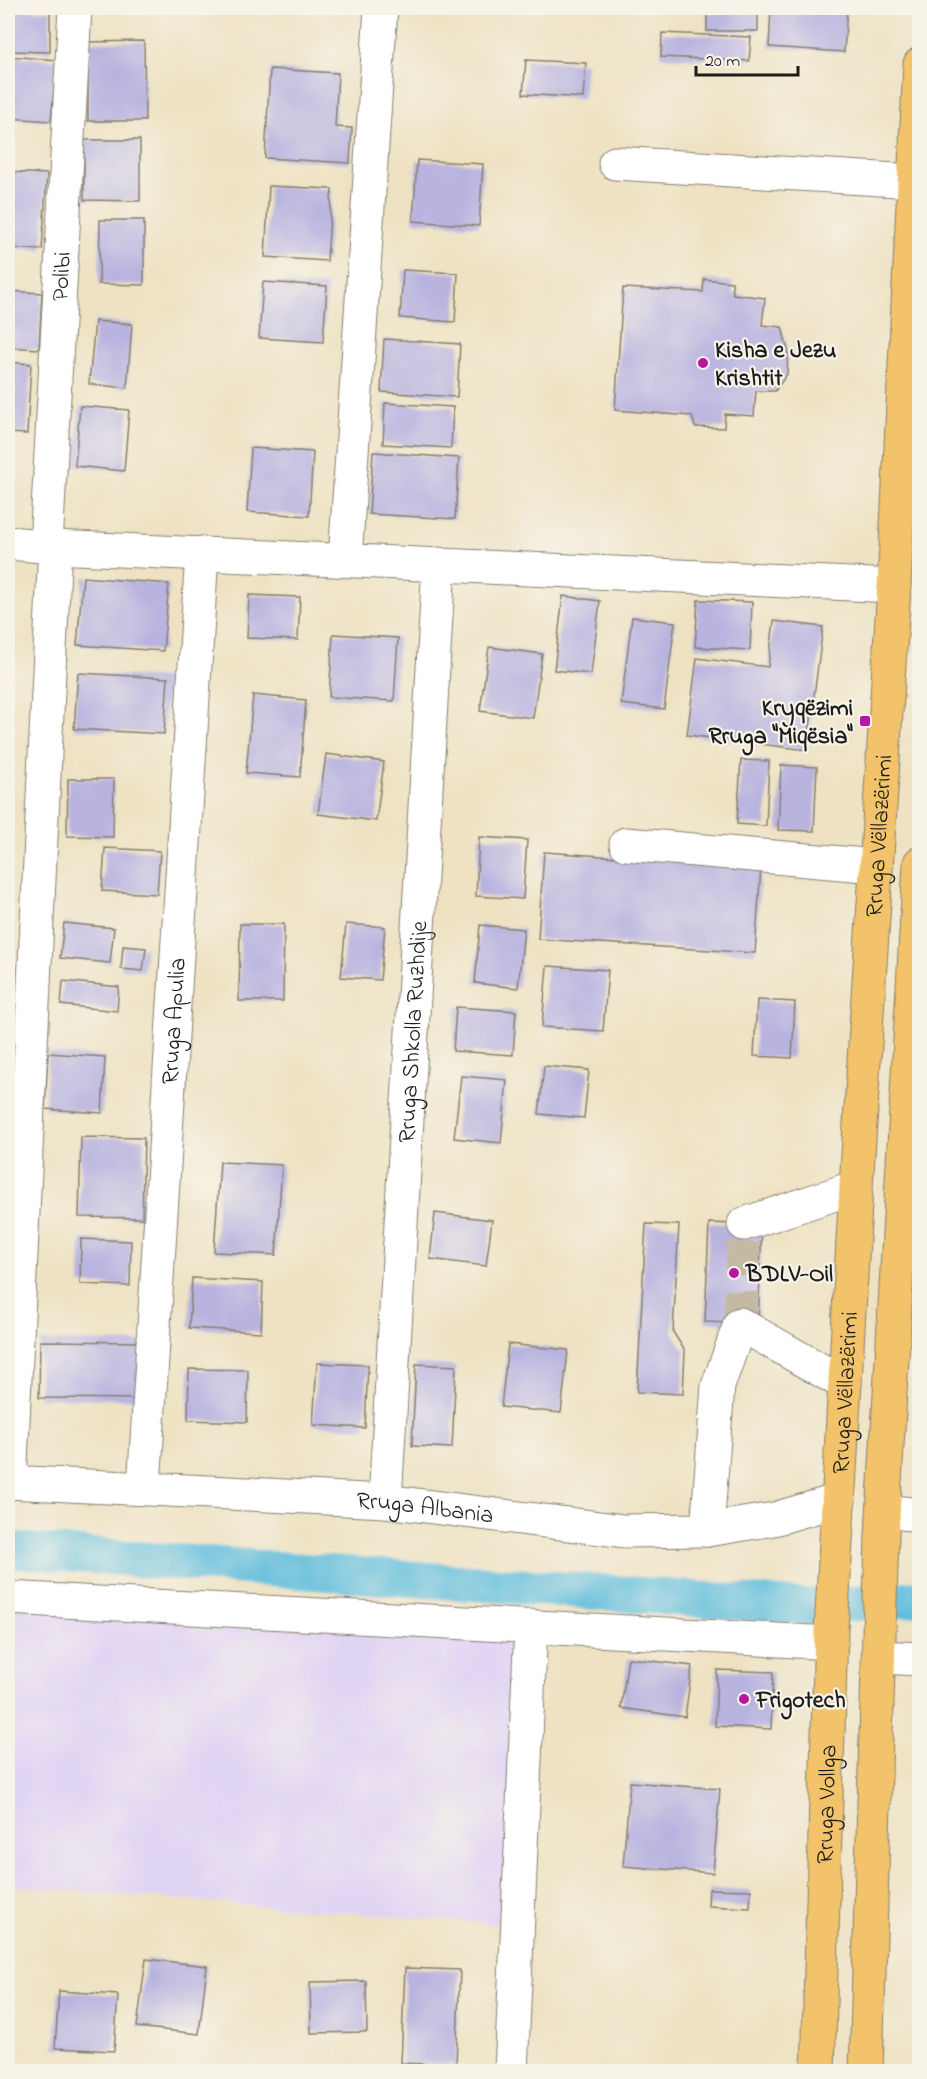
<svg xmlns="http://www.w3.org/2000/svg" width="927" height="2079" font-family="'Indie Flower',sans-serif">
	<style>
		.built { fill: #e0d4f4 }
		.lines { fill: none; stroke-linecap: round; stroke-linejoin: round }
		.canal { stroke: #5ebddc; stroke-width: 36 }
		.building { fill: #b8b3df }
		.minor-tunnel { stroke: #c4baa2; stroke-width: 33; stroke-dasharray: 33 16; stroke-linecap: butt }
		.minor-casing { stroke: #857f70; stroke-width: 35 }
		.major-casing { stroke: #857f70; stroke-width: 35 }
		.minor { stroke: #fff; stroke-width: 33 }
		.major { stroke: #f2c36a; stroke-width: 33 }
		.poi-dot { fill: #b5179e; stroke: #f7f3e8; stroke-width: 2 }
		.labels { text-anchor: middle; stroke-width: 4.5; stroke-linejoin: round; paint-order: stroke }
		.street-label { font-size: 24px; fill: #1c1c1c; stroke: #f7f3e8 }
		.poi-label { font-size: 24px; font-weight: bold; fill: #1c1c1c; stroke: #f7f3e8; text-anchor: start }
	</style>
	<rect width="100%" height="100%" fill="#f7f3e8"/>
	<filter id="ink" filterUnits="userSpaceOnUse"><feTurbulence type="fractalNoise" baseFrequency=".0167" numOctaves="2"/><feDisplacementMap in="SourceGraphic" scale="12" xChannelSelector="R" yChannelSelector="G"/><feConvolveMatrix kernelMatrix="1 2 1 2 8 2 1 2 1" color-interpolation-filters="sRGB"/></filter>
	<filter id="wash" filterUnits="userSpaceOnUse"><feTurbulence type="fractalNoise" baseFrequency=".008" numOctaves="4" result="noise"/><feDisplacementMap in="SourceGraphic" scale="24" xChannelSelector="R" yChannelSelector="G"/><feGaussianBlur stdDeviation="1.35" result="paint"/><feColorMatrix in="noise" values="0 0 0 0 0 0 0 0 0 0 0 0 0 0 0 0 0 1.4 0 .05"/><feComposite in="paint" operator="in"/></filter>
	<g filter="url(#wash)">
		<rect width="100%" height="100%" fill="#eee2c3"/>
		<path class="built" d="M8 1598 518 1636 503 1925 8 1886Z"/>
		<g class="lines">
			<path class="canal" d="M8 1550 807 1607 920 1598"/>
		</g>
		<g id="blocks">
			<g class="building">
				<path d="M771 8H847L844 52 769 47Z"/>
				<path d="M8 10H50V52L8 51Z"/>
				<rect x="707" y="13" width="51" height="18"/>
				<path d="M662 33 751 37 749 61 661 57Z"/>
				<path d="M144 41 145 121H88V42Z"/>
				<path d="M8 56 57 60 51 121 8 118Z"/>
				<path d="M526 60 586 63 583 98 523 94Z"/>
				<path d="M270 69 338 73 335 127 352 128 350 163 265 158Z"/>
				<path d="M84 140H140V201L84 200Z"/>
				<path d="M417 160 483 164 479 226 413 221Z"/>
				<path d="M8 172 47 174 42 250 8 248Z"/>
				<path d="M269 186 332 189 327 261 265 257Z"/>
				<path d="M100 220H144V285L99 284Z"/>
				<path d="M403 270 458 273 455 322 400 318Z"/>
				<path d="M704 279 732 282 733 294 765 298 762 325 782 327 788 351 787 374 775 391H756L754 416 725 414 724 428 695 427 692 416 615 410 623 288 703 292Z"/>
				<path d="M263 282 327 286 323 342 259 338Z"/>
				<path d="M8 291 42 293 39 349 8 347Z"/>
				<path d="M95 321 132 324 127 388 89 384Z"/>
				<path d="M384 339 460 344 457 397 381 392Z"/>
				<path d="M8 362 31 364 27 434 8 433Z"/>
				<path d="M385 403 453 407 451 448 383 444Z"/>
				<path d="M80 406 129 410 124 471 75 466Z"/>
				<path d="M251 448 313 452 309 516 247 512Z"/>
				<path d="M373 452 459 458 455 519 369 514Z"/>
				<path d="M83 577 169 584 163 651 77 645Z"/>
				<path d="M249 595 300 597 298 640 247 638Z"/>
				<path d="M563 596 600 601 591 674 554 670Z"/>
				<path d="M698 600 752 602 750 650 695 647Z"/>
				<path d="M632 617 675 622 664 709 621 704Z"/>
				<path d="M774 621 823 627 807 750 687 735 697 658 768 667Z"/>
				<path d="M333 634 398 638 394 701 329 697Z"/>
				<path d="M489 647 542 654 533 718 480 711Z"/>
				<path d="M78 673 168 678 164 734 74 729Z"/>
				<path d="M253 695 306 700 300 777 246 773Z"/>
				<path d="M326 754 384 762 376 821 318 814Z"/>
				<path d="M741 760 769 761 766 826 737 824Z"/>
				<path d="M781 765 817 767 814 831 778 830Z"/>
				<path d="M68 779H114L113 837 67 836Z"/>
				<path d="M479 837 527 840 523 899 476 896Z"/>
				<path d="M105 848 160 851 157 894 102 891Z"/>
				<path d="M544 852 761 867 755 953 538 939Z"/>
				<path d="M64 923 114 928 110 963 60 958Z"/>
				<path d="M240 924H284L283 1001H239Z"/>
				<path d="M346 924 385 927 380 980 341 977Z"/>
				<path d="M480 925 524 929 518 988 475 983Z"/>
				<path d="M123 946 146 948 143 971 121 969Z"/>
				<path d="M547 966 608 970 603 1031 542 1027Z"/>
				<path d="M63 981 119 987 117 1011 61 1005Z"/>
				<path d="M757 1000 795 1002 792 1058 754 1056Z"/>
				<path d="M456 1007 516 1011 513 1055 453 1051Z"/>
				<path d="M48 1053 105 1057 102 1113 45 1109Z"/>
				<path d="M544 1066 589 1070 584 1118 539 1114Z"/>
				<path d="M461 1076 507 1080 501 1143 454 1138Z"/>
				<path d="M81 1137 144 1138 142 1218 79 1217Z"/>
				<path d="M220 1162 282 1165 276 1255 214 1252Z"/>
				<path d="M435 1213 492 1220 486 1266 430 1259Z"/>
				<path d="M709 1223 762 1225 758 1324 705 1322Z"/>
				<path d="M646 1224 679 1225 673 1332 685 1351 683 1394 637 1392Z"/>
				<path d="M81 1239 131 1241 130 1286 80 1284Z"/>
				<path d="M192 1278 263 1282 261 1332 189 1328Z"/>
				<path d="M40 1341 143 1342V1399L39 1398Z"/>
				<path d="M508 1344 568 1350 561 1413 501 1407Z"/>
				<path d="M317 1363 368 1365 365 1428 313 1425Z"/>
				<path d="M416 1364 456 1366 452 1448 412 1446Z"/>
				<path d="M189 1369 248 1370 247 1422 188 1420Z"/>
				<path d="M628 1658 692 1666 685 1717 621 1708Z"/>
				<path d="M717 1670 773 1672 771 1729 715 1726Z"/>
				<path d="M630 1782 720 1789 713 1873 623 1866Z"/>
				<path d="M709 1889 751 1890 750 1908 708 1906Z"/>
				<path d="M146 1959 207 1966 199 2034 137 2027Z"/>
				<path d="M405 1968 460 1970 456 2065 401 2063Z"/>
				<path d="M366 1981 367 2032 311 2033 310 1982Z"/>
				<path d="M59 1991 118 1995 114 2051 55 2048Z"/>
			</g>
		</g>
	</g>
	<g filter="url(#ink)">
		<use href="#blocks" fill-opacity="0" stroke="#857f70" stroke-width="1.5"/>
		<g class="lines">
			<path class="minor-tunnel" d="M740 1324 744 1224"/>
			<g class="minor-casing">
				<g id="minor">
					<path d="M615 163 914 181"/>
					<path d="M8 543 55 547 894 586"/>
					<path id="s1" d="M46 546 75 8"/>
					<path d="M345 560 381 8"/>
					<path d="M626 844 876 866"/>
					<path d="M744 1224 856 1187"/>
					<path id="s2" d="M8 1482 385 1501 624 1531 707 1530 774 1519 839 1500"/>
					<path d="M10 1483 55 547"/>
					<path id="s3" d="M144 1488 202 553"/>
					<path id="s4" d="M385 1501 439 564"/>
					<path d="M884 1511 920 1515"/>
					<path d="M707 1530 718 1386 740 1324 845 1384"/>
					<path d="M8 1598 831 1643"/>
					<path d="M880 1657 920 1659"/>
					<path d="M511 2072 531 1626"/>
				</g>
			</g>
			<g class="major-casing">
				<g id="major">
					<path id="s5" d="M818 2072 831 1630 856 1187 894 586 920 64"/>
					<path d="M866 2072 882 1535 920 863"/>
				</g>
			</g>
			<use href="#minor" class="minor"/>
			<use href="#major" class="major"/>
		</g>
	</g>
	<g class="poi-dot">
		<circle cx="703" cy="363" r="6"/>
		<rect x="859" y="715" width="12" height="12" rx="3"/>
		<circle cx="734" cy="1273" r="6"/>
		<circle cx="744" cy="1699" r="6"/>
	</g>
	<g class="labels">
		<g class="street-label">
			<text dy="8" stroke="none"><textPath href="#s1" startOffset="270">Polibi</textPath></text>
			<text dy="8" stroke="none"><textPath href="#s5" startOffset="1238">Rruga Vëllazërimi</textPath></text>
			<text dy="8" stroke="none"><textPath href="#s3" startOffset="468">Rruga Apulia</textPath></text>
			<text dy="8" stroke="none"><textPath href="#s4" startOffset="470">Rruga Shkolla Ruzhdije</textPath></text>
			<text dy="8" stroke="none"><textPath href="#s5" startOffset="680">Rruga Vëllazërimi</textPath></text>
			<text dy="8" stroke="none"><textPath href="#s2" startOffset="418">Rruga Albania</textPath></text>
			<text dy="8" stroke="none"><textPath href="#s5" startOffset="268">Rruga Vollga</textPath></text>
		</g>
		<g class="poi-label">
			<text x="715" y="357">Kisha e Jezu<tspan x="715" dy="28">Krishtit</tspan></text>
			<text x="853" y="715" text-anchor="end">Kryqëzimi<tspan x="853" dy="28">Rruga "Miqësia"</tspan></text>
			<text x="746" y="1281">BDLV-Oil</text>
			<text x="756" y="1707">Frigotech</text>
		</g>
	</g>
	<rect width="927" height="2079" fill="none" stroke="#f7f3e8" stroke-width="30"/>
	<path d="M696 66v9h102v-9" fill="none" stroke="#1c1c1c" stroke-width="3"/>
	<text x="705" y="66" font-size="18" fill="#1c1c1c" stroke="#f7f3e8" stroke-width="4.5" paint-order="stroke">20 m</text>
</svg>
